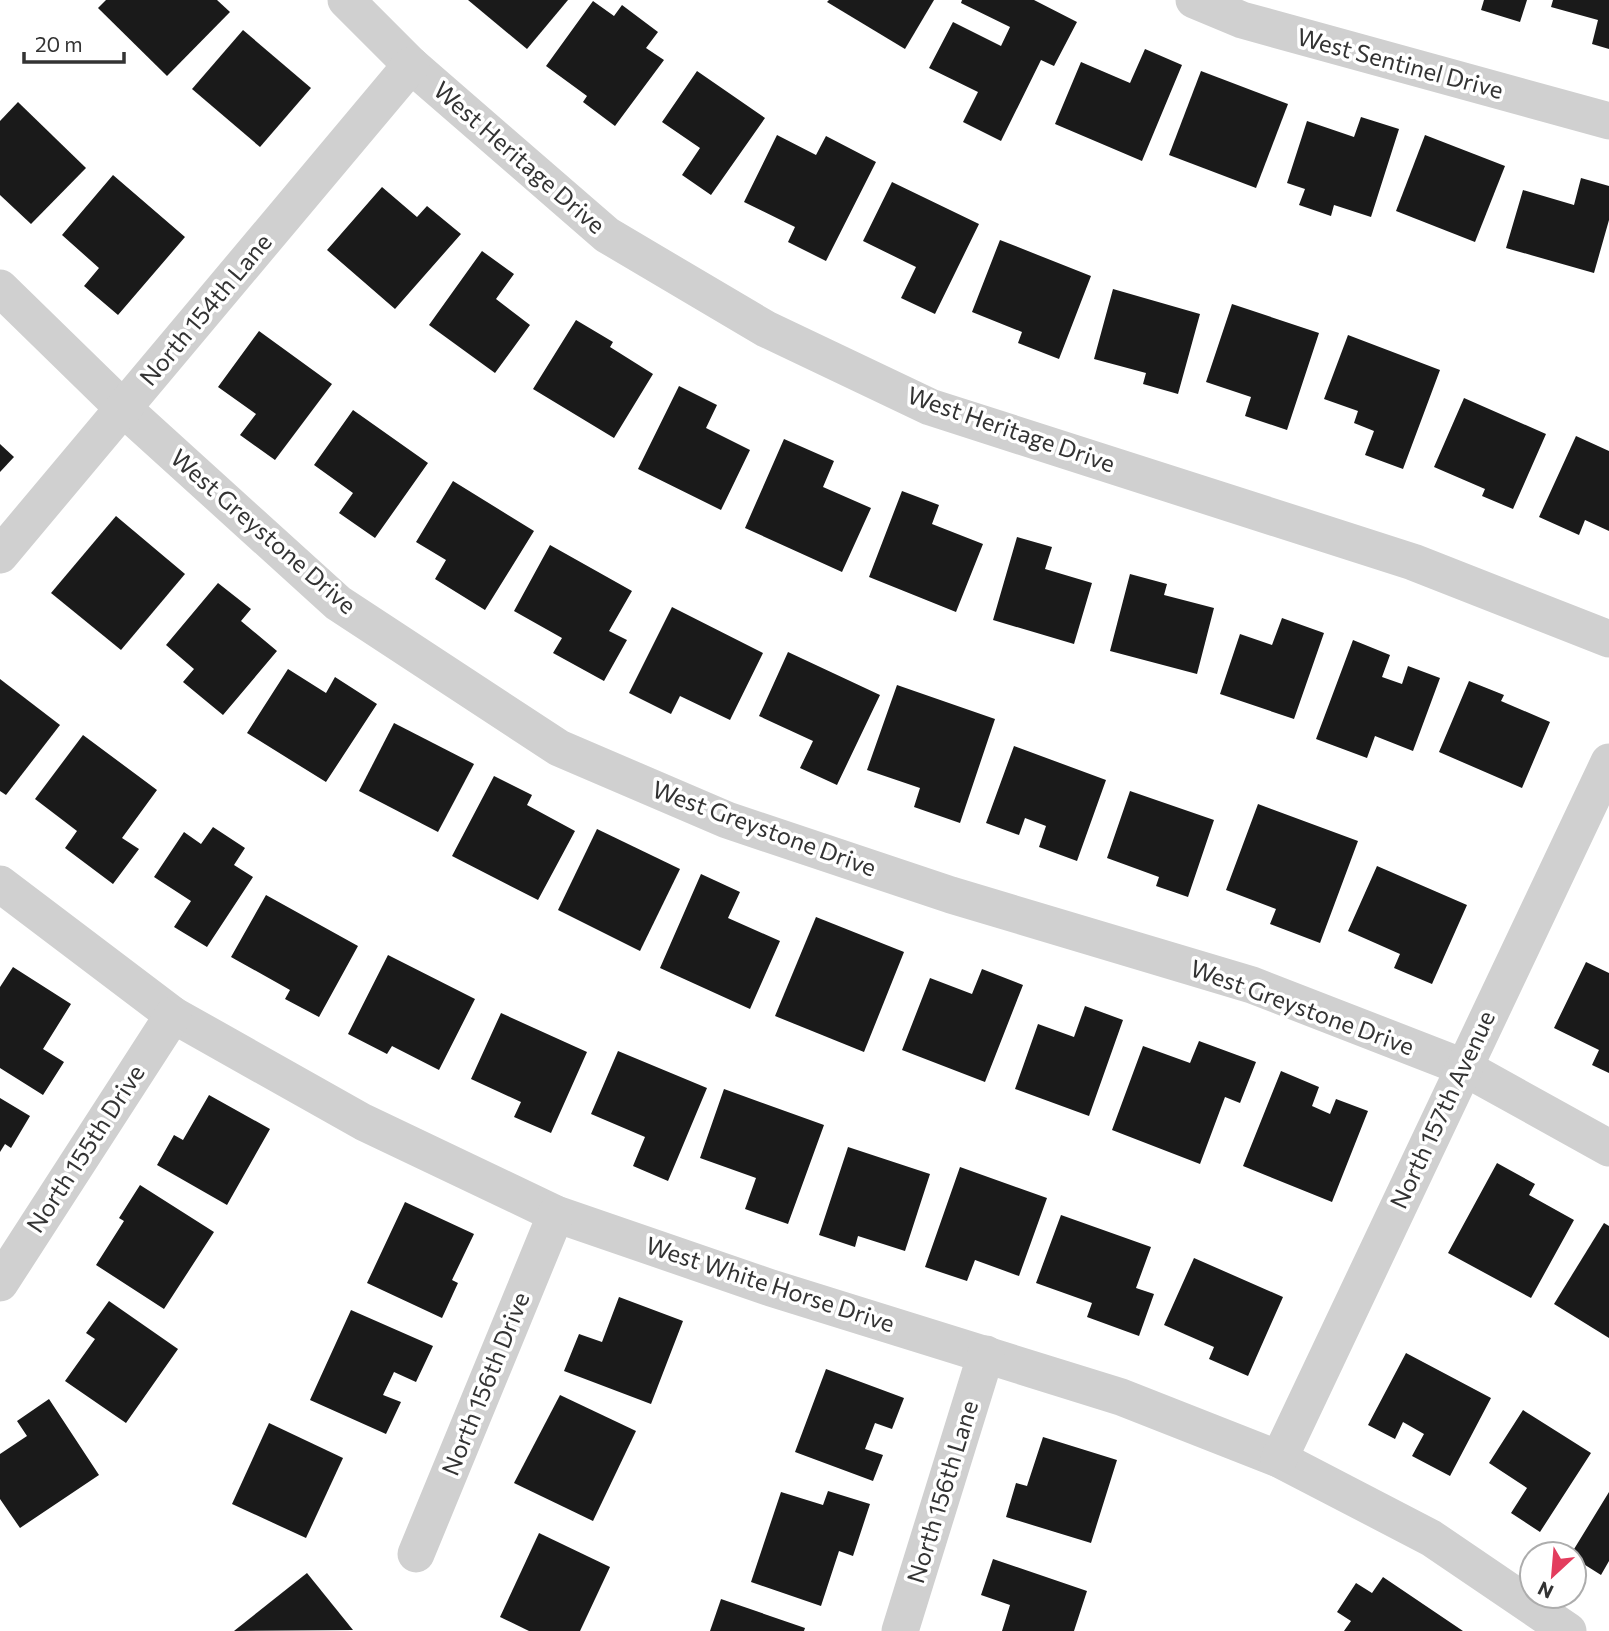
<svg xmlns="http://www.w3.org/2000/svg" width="1609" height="1631" font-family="Commissioner,sans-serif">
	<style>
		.building { fill: #1a1a1a }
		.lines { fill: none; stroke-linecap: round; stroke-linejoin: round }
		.minor { stroke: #d0d0d0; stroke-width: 37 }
		.labels { text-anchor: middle; stroke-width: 7; stroke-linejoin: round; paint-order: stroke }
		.street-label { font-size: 24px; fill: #333; stroke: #fff }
	</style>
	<rect width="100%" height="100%" fill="#fff"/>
	<g class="building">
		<path d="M106 0H217L230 12 167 76 98 8Z"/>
		<path d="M468 0H568L527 49Z"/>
		<path d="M829 0H934L905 49 827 2Z"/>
		<path d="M962 0H1034L1077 22 1054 66 1041 60 1001 141 963 122 978 92 929 68 953 22 1001 46 1010 27 961 3Z"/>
		<path d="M1484 0H1527L1520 22 1481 10Z"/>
		<path d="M1553 0H1609V49L1592 44 1598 20 1551 7Z"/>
		<path d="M593 1 614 16 622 5 658 32 646 48 664 60 615 126 583 102 587 96 546 66Z"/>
		<path d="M243 30 311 88 260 147 192 89Z"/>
		<path d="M1145 49 1182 65 1142 161 1055 124 1081 62 1130 83Z"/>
		<path d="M697 71 765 118 711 195 682 175 700 148 662 122Z"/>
		<path d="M1201 71 1288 104 1256 188 1169 155Z"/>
		<path d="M18 102 86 168 31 224 0 195V121Z"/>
		<path d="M1361 117 1399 129 1371 217 1334 205 1331 216 1299 205 1305 189 1287 183 1307 121 1354 137Z"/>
		<path d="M777 135 816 155 826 136 876 162 826 261 788 242 795 227 744 202Z"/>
		<path d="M1425 135 1505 166 1475 242 1396 211Z"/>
		<path d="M113 175 185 237 118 315 84 286 99 268 62 235Z"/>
		<path d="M1581 178 1609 186V220L1594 273 1506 248 1523 190 1574 205Z"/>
		<path d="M892 182 979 224 935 314 901 298 916 267 863 241Z"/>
		<path d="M382 187 417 217 427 206 461 234 395 309 327 250Z"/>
		<path d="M1000 240 1091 276 1059 359 1018 343 1022 332 972 312Z"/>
		<path d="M482 251 514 274 496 299 530 325 495 373 429 325Z"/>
		<path d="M1113 289 1200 314 1178 394 1143 384 1146 373 1094 359Z"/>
		<path d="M1232 304 1319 333 1287 430 1245 416 1251 397 1206 382Z"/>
		<path d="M576 320 613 342 610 347 653 374 614 438 533 389Z"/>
		<path d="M259 331 332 384 275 460 240 435 256 414 218 387Z"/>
		<path d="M1348 335 1440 370 1403 469 1365 455 1374 431 1354 423 1358 411 1324 399Z"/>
		<path d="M679 386 717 405 706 428 750 450 721 510 638 469Z"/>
		<path d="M1464 398 1546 434 1513 509 1482 496 1485 489 1434 467Z"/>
		<path d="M353 410 428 463 375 538 339 513 353 493 314 465Z"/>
		<path d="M1576 436 1609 451V531L1585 520 1579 535 1539 517Z"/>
		<path d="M784 439 834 461 823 487 871 508 842 572 745 528Z"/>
		<path d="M0 444 14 457 0 472Z"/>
		<path d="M453 481 534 531 485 610 435 579 446 560 416 542Z"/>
		<path d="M902 491 939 505 932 524 983 544 956 612 869 577Z"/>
		<path d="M116 516 185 574 121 650 51 593Z"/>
		<path d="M1017 537 1052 547 1045 569 1092 583 1074 644 993 620Z"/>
		<path d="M550 545 632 591 609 631 627 640 604 681 553 653 562 638 514 611Z"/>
		<path d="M1130 574 1167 584 1164 595 1214 608 1197 674 1110 651Z"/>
		<path d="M218 583 251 609 241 621 277 651 223 715 183 682 194 669 166 645Z"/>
		<path d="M672 607 763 653 730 720 680 696 671 714 629 693Z"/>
		<path d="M1282 618 1324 633 1294 719 1220 694 1240 634 1272 645Z"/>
		<path d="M1353 640 1390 655 1382 677 1402 684 1408 666 1440 678 1413 751 1375 736 1367 758 1316 739Z"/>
		<path d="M788 652 880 695 837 785 800 768 813 741 759 716Z"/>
		<path d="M288 669 326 693 335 677 377 704 326 782 247 733Z"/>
		<path d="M0 679 60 725 6 795 0 791Z"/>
		<path d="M1469 681 1504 695 1501 701 1550 722 1522 788 1439 752Z"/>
		<path d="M897 685 995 719 960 823 914 807 920 788 867 770Z"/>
		<path d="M394 723 474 764 438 832 359 791Z"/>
		<path d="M83 735 157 790 122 838 139 849 113 884 65 848 77 831 35 799Z"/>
		<path d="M1014 746 1106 780 1077 861 1039 847 1046 826 1025 818 1019 835 986 823Z"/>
		<path d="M494 776 532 795 527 805 575 831 538 900 452 856Z"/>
		<path d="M1130 791 1214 820 1188 897 1156 886 1159 877 1107 858Z"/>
		<path d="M1258 804 1358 841 1320 943 1270 924 1276 909 1226 890Z"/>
		<path d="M213 827 245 848 234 865 253 877 207 947 174 927 191 901 154 877 184 832 201 844Z"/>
		<path d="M597 829 680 869 640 951 558 910Z"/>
		<path d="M1377 866 1467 905 1432 984 1394 968 1400 954 1348 931Z"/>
		<path d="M701 874 740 892 728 918 780 941 750 1009 660 968Z"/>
		<path d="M266 895 358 946 319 1017 285 999 290 990 231 957Z"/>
		<path d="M816 917 904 952 864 1052 775 1016Z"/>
		<path d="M388 955 475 999 439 1070 392 1046 387 1054 348 1034Z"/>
		<path d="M1586 962 1609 973V1073L1592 1065 1599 1050 1554 1028Z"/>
		<path d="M13 967 71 1004 43 1049 64 1062 43 1095 0 1068V987Z"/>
		<path d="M982 969 1023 985 985 1082 902 1050 930 978 972 994Z"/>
		<path d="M1085 1006 1123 1020 1089 1116 1015 1089 1038 1024 1074 1037Z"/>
		<path d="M501 1013 587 1052 551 1133 514 1117 521 1102 471 1079Z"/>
		<path d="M1199 1041 1256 1062 1240 1103 1225 1097 1200 1164 1112 1130 1143 1046 1190 1063Z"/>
		<path d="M618 1051 707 1088 668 1181 633 1166 645 1137 591 1114Z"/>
		<path d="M1281 1071 1319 1087 1312 1106 1330 1114 1336 1099 1368 1111 1332 1202 1243 1166Z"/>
		<path d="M724 1089 824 1125 788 1224 745 1209 756 1178 700 1158Z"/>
		<path d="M209 1095 270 1129 227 1205 157 1165 174 1135 183 1140Z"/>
		<path d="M0 1098 30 1116 11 1148 5 1144 0 1152Z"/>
		<path d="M848 1147 930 1174 905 1251 858 1236 855 1247 819 1235Z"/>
		<path d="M1497 1163 1535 1184 1529 1195 1574 1220 1531 1298 1448 1253Z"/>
		<path d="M960 1167 1047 1198 1019 1276 975 1260 967 1281 925 1267Z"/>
		<path d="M140 1185 214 1232 164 1309 96 1265 124 1221 119 1218Z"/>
		<path d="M405 1202 474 1234 452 1280 458 1283 442 1318 367 1283Z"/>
		<path d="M1061 1215 1151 1247 1136 1288 1154 1294 1139 1336 1087 1317 1092 1303 1036 1283Z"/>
		<path d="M1604 1223 1609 1226V1338L1554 1304Z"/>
		<path d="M1194 1258 1283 1297 1248 1376 1209 1359 1214 1347 1164 1325Z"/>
		<path d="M619 1297 683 1321 651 1404 564 1371 579 1334 602 1342Z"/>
		<path d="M109 1301 178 1349 126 1423 65 1381 95 1339 86 1333Z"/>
		<path d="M351 1310 433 1346 416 1382 394 1372 383 1395 401 1402 386 1434 310 1400Z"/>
		<path d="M1406 1353 1491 1398 1450 1476 1412 1456 1424 1434 1403 1422 1395 1439 1368 1425Z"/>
		<path d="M826 1369 904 1398 892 1429 875 1423 865 1449 883 1455 873 1481 795 1452Z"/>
		<path d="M560 1395 636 1431 593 1521 514 1483Z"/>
		<path d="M49 1399 99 1475 20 1528 0 1499V1454L27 1436 17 1421Z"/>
		<path d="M1523 1410 1591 1453 1540 1532 1511 1513 1527 1488 1489 1463Z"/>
		<path d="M269 1423 343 1458 306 1538 232 1504Z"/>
		<path d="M1043 1437 1117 1460 1091 1543 1006 1517 1016 1483 1027 1486Z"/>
		<path d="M828 1491 870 1504 853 1556 839 1551 821 1606 751 1582 781 1492 823 1505Z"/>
		<path d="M1609 1492V1561L1601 1575 1574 1558V1554H1571Z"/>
		<path d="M539 1533 610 1567 580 1631H529L500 1617Z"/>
		<path d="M993 1559 1087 1591 1074 1631H1002L1010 1605 981 1595Z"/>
		<path d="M307 1573 353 1630 234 1631Z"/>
		<path d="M1383 1577 1463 1631H1344L1351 1621 1337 1612 1356 1583 1372 1593Z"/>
		<path d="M721 1599 805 1628 804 1631H710Z"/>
	</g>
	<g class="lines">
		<g class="minor">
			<path d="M346 0 411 65 607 235 766 329 930 407 1413 562 1609 639"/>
			<path d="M1194 0 1242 20 1609 121"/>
			<path d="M0 288 124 409 338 603 559 748 727 820 951 895 1252 985 1463 1067 1609 1148"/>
			<path d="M0 555 411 65"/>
			<path d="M0 884 173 1015 363 1122 556 1214 771 1288 1121 1397 1279 1459 1431 1538 1568 1631"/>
			<path d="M0 1283 173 1015"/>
			<path d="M1279 1459 1609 762"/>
			<path d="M416 1554 556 1214"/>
			<path d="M900 1631 986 1354"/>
		</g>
	</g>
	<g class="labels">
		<g class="street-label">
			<text transform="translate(1400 64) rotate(15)" y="8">West Sentinel Drive</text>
			<text transform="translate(519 158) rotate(41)" y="8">West Heritage Drive</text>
			<text transform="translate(206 310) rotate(-50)" y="8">North 154th Lane</text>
			<text transform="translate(1011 430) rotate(19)" y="8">West Heritage Drive</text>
			<text transform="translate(263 532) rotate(41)" y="8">West Greystone Drive</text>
			<text transform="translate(764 829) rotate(20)" y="8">West Greystone Drive</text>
			<text transform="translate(1302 1008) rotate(20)" y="8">West Greystone Drive</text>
			<text transform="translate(1443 1110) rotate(-65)" y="8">North 157th Avenue</text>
			<text transform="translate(86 1149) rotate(-57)" y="8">North 155th Drive</text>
			<text transform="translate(770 1285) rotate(18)" y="8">West White Horse Drive</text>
			<text transform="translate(486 1384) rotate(-68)" y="8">North 156th Drive</text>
			<text transform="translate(943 1492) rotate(-73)" y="8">North 156th Lane</text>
		</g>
	</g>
	<g transform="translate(1553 1575) rotate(206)"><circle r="33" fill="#ffffff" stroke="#adadad" stroke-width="2"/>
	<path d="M0-5L12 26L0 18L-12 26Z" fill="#e33c5d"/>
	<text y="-10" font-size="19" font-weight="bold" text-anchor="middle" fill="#333333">N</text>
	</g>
	<path d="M24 52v10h100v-10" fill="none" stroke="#333333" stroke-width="3.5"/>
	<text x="35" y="52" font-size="21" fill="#333333" stroke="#ffffff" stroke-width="5" paint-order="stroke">20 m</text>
</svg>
